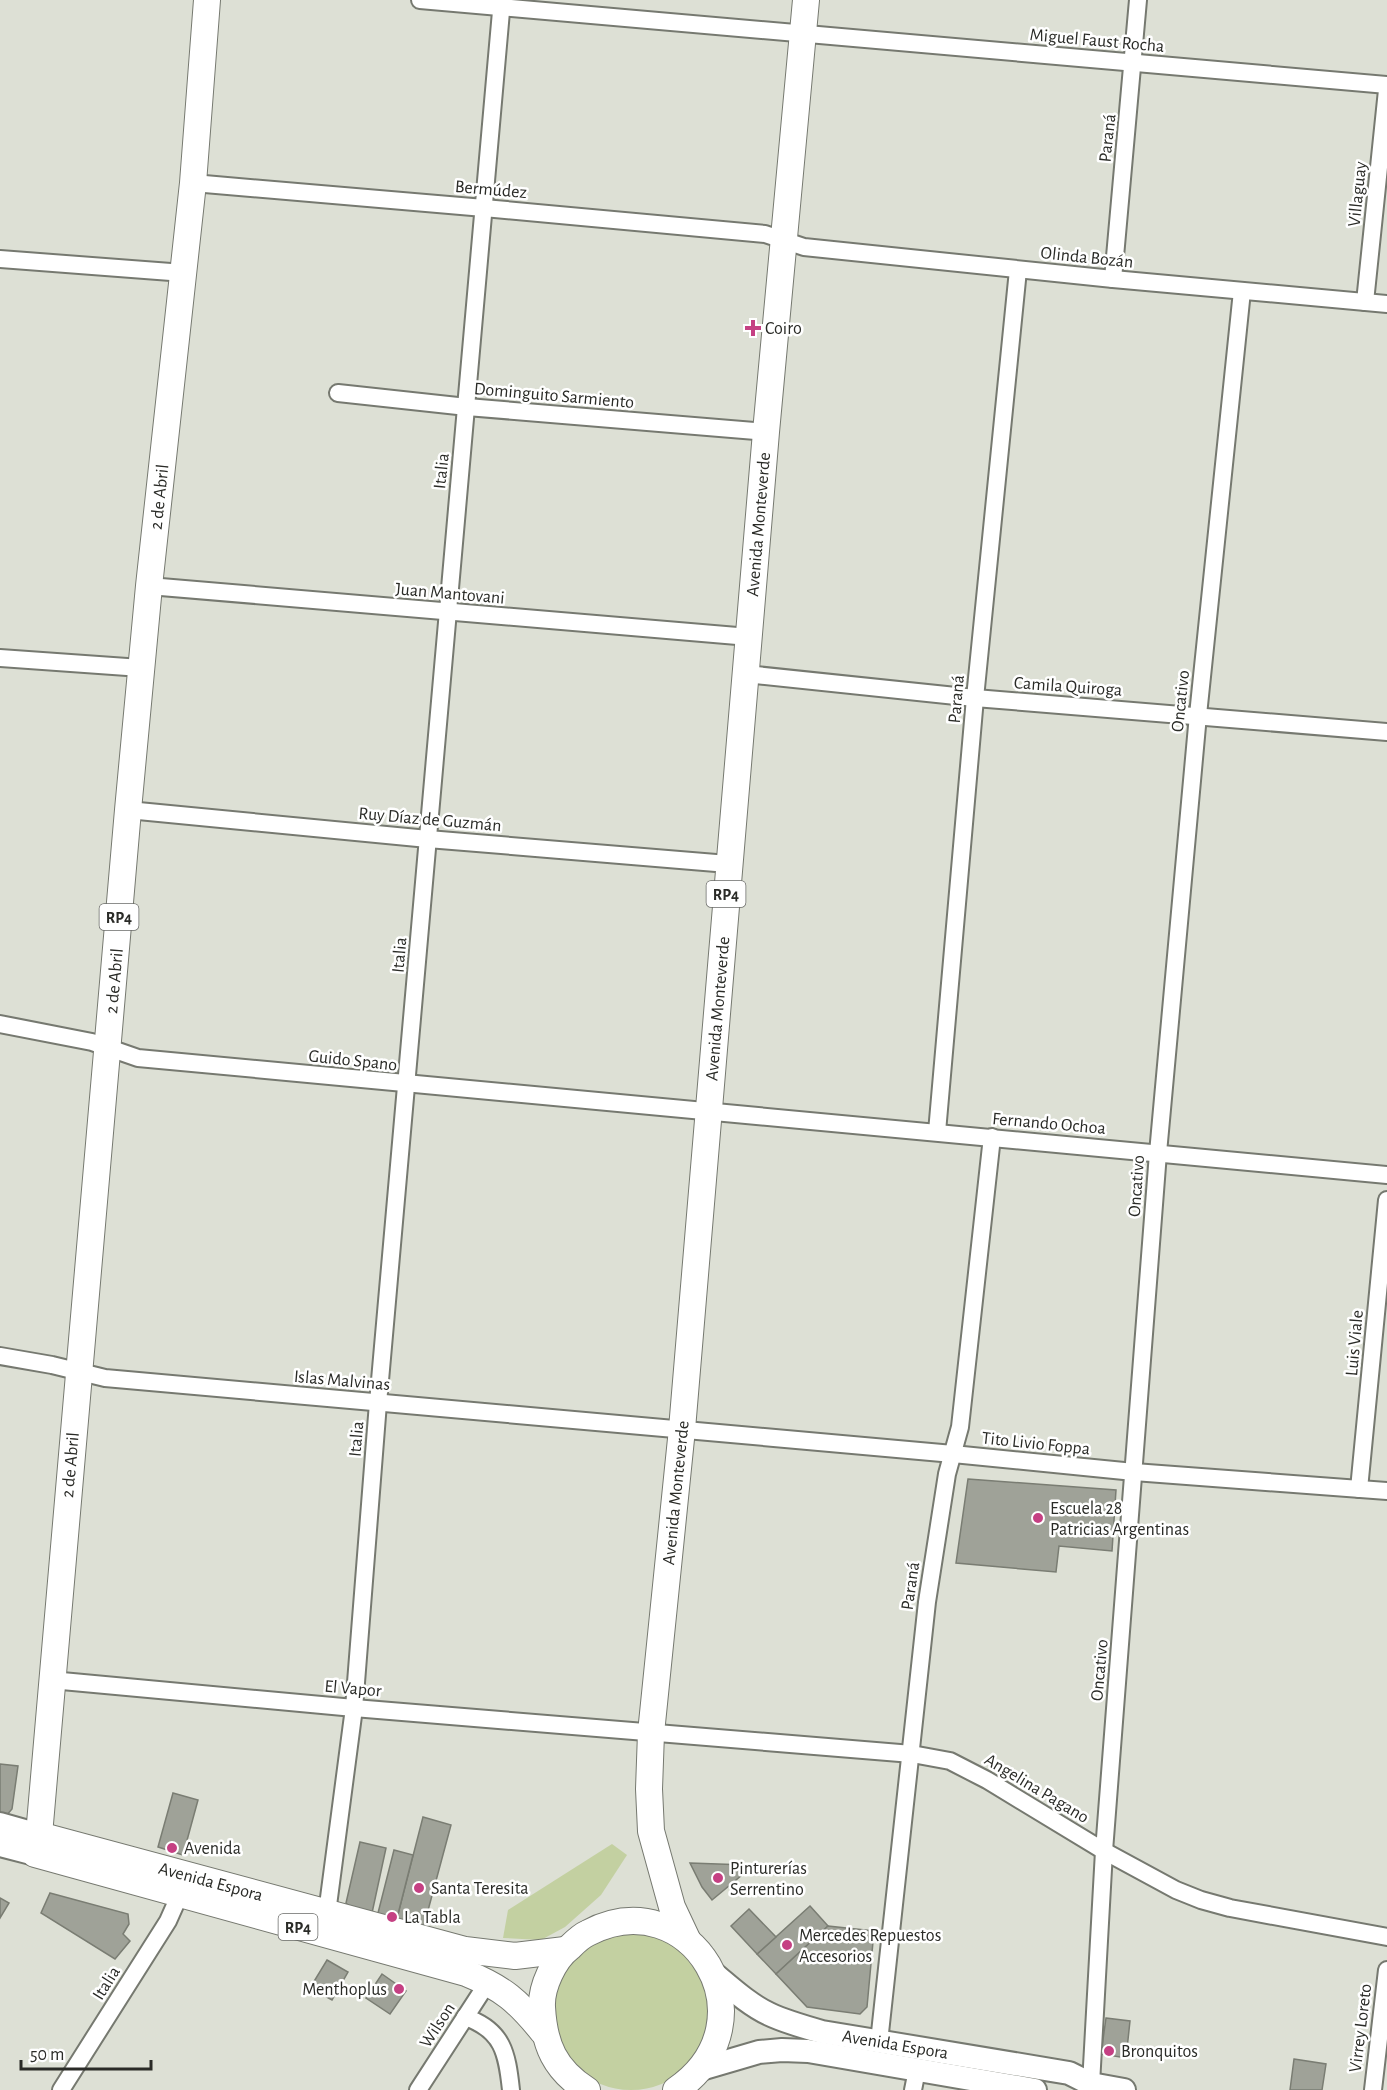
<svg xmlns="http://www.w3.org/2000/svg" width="1387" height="2090" font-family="'Alegreya Sans',sans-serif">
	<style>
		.green { fill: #c3d0a1 }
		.building { fill: #9fa298; stroke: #7a7d73; stroke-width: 1.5 }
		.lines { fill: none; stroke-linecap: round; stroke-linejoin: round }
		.minor-casing { stroke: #767970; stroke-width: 20 }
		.secondary-casing { stroke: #767970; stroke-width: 26 }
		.primary-casing { stroke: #767970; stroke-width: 28 }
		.minor { stroke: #fff; stroke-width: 16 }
		.secondary { stroke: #fff; stroke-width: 22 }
		.primary { stroke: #fff; stroke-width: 26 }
		.poi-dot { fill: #c54083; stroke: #fff; stroke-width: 2 }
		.labels { text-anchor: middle; stroke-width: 5; stroke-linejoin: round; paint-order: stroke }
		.shield { fill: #fff; stroke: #6a6b68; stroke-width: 1.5 }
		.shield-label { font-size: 16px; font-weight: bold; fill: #2a2b27 }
		.street-label { font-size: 18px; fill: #2a2b27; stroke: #fff }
		.poi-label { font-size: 18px; fill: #2a2b27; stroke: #fff; text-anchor: start }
	</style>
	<rect width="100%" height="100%" fill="#dde0d5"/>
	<g class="green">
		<path d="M612 1844 627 1855 601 1895 565 1927 541 1940 503 1938 508 1910Z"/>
		<circle cx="631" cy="2010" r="80"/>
	</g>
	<g class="building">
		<path d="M968 1479 1116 1490 1112 1551 1059 1546 1056 1572 956 1563Z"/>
		<path d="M0 1764 18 1766 12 1809 6 1816 0 1815Z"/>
		<path d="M173 1793 198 1800 183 1855 158 1847Z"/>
		<path d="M423 1817 451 1825 423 1929 396 1922Z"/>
		<path d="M360 1842 386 1848 372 1913 351 1908 346 1903Z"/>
		<path d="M394 1850 413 1855 396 1922 377 1917Z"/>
		<path d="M690 1863 746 1865 748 1870 712 1900 702 1887Z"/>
		<path d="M50 1893 128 1914 129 1924 123 1934 130 1941 115 1959 41 1913Z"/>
		<path d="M0 1898 9 1903 0 1918Z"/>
		<path d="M810 1906 828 1926 776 1974 757 1954Z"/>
		<path d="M749 1909 776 1937 757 1954 731 1926Z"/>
		<path d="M828 1926 874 1931 867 2007 860 2014 807 2007 776 1974Z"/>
		<path d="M327 1960 348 1972 332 2000 310 1988Z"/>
		<path d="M382 1974 406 1991 390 2014 366 1998Z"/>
		<path d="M1106 2018 1130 2021 1126 2058 1101 2054Z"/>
		<path d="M1294 2059 1326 2064 1322 2090H1290Z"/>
	</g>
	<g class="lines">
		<g class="minor-casing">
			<g id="minor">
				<path d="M420 0 1387 85"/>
				<path d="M193 183 484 208 765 234 804 247 1113 279 1387 304"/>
				<path d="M0 259 184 273"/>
				<path d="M1113 279 1138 0"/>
				<path d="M1365 302 1387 90"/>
				<path d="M338 393 467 407 766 432"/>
				<path d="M149 586 749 637"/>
				<path d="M0 658 141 668"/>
				<path d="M746 674 975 698 1387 732"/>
				<path d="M128 810 428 839 728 864"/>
				<path d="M0 1024 92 1042 138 1058 1387 1175"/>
				<path d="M937 1132 975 698 1018 270"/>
				<path d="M0 1356 52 1365 105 1378 953 1454 1134 1472 1387 1491"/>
				<path d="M1359 1489 1387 1200"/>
				<path d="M51 1680 354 1708 912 1754 950 1761 987 1780 1104 1851 1176 1890 1201 1900 1230 1908 1387 1937"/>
				<path d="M327 1913 354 1708 378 1403 502 0"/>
				<path d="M465 2017C503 2030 507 2053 511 2090"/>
				<path d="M879 2042 927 1602 947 1474 960 1427 992 1137"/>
				<path d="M1091 2084 1104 1851 1158 1153 1198 715 1242 291"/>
				<path d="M61 2090 168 1921 180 1894"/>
				<path d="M418 2090 488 1982"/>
				<path d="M913 2090 917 2070"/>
				<path d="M1373 2090 1387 1970"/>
			</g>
		</g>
		<g class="secondary-casing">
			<g id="secondary">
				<path d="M0 1824 39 1835"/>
				<path d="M0 1845 35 1854"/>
				<path id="s1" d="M713 1973C730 1987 748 2004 769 2014 786 2022 804 2027 822 2032L1069 2073 1091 2084 1124 2090"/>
				<path d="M701 2069 759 2052 782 2050 808 2051 1035 2090"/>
			</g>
		</g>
		<g class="primary-casing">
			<g id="primary">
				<path d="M207 0 193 183 149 586 128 810 39 1835 35 1854 466 1973C503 1988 518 2001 543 2032"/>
				<path id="s2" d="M39 1835 465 1950 515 1956 565 1950"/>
				<path id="s3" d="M688 1941 672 1907 651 1831 649 1789 651 1733 682 1429 766 432 806 0"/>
				<path d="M587 2090C555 2070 544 2045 542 2007 541 1987 554 1959 570 1947 575 1942 581 1936 588 1933 690 1879 777 2021 676 2090"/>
			</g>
		</g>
		<use href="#minor" class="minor"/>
		<use href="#secondary" class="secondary"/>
		<use href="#primary" class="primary"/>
	</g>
	<g class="poi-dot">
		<path d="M750 319h6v6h6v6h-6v6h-6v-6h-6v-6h6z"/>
		<circle cx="1038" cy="1518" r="6"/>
		<circle cx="172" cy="1848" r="6"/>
		<circle cx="718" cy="1878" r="6"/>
		<circle cx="419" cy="1888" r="6"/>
		<circle cx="392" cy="1917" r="6"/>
		<circle cx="787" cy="1945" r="6"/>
		<circle cx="399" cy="1989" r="6"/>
		<circle cx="1109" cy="2051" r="6"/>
	</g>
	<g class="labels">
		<g class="shield">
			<rect x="706.5" y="881" width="39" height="26" rx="4.5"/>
			<rect x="99.5" y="904" width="39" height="26" rx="4.5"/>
			<rect x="278.5" y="1914" width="39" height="26" rx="4.5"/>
		</g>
		<g class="shield-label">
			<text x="726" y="900">RP4</text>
			<text x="119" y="923">RP4</text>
			<text x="298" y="1933">RP4</text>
		</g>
		<g class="street-label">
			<text transform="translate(1097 40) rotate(5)" y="6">Miguel Faust Rocha</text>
			<text transform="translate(1107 138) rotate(-84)" y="6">Paraná</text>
			<text transform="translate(491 189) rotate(5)" y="6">Bermúdez</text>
			<text transform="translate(1357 194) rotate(-84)" y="6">Villaguay</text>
			<text transform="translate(1087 257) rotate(6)" y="6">Olinda Bozán</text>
			<text transform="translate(554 395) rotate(5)" y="6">Dominguito Sarmiento</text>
			<text transform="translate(441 471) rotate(-84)" y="6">Italia</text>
			<text transform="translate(159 497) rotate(-84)" y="6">2 de Abril</text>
			<text dy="6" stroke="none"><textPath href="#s3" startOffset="1428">Avenida Monteverde</textPath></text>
			<text transform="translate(450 593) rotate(5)" y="6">Juan Mantovani</text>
			<text transform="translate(1068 686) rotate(4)" y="6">Camila Quiroga</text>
			<text transform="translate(956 699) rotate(-85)" y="6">Paraná</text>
			<text transform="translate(1180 701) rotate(-84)" y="6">Oncativo</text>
			<text transform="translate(430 819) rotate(5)" y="6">Ruy Díaz de Guzmán</text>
			<text transform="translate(399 955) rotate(-85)" y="6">Italia</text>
			<text transform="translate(114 981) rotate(-85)" y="6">2 de Abril</text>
			<text dy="6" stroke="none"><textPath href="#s3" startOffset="942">Avenida Monteverde</textPath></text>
			<text transform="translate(353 1060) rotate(6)" y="6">Guido Spano</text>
			<text transform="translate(1049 1123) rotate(5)" y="6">Fernando Ochoa</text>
			<text transform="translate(1136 1186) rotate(-86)" y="6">Oncativo</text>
			<text transform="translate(1354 1343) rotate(-85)" y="6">Luis Viale</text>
			<text transform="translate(342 1380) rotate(5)" y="6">Islas Malvinas</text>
			<text transform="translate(356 1439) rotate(-85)" y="6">Italia</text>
			<text transform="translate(1036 1443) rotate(6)" y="6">Tito Livio Foppa</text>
			<text transform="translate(70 1465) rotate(-85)" y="6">2 de Abril</text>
			<text dy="6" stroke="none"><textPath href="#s3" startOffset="456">Avenida Monteverde</textPath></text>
			<text transform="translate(910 1586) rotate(-82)" y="6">Paraná</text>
			<text transform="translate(1099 1670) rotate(-85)" y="6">Oncativo</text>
			<text transform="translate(353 1688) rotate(5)" y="6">El Vapor</text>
			<text transform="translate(1037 1788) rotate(31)" y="6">Angelina Pagano</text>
			<text dy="6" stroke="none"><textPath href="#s2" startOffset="178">Avenida Espora</textPath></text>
			<text transform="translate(106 1983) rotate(-58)" y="6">Italia</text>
			<text transform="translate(437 2025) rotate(-57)" y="6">Wilson</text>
			<text transform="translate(1360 2028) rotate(-83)" y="6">Virrey Loreto</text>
			<text dy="6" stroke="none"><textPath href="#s1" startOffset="200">Avenida Espora</textPath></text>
		</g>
		<g class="poi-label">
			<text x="765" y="334">Coiro</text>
			<text x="1050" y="1514">Escuela 28<tspan x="1050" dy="21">Patricias Argentinas</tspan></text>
			<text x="184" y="1854">Avenida</text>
			<text x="730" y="1874">Pinturerías<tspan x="730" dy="21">Serrentino</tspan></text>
			<text x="431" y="1894">Santa Teresita</text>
			<text x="404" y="1923">La Tabla</text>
			<text x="799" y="1941">Mercedes Repuestos<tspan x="799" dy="21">Accesorios</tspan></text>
			<text x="387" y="1995" text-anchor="end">Menthoplus</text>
			<text x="1121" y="2057">Bronquitos</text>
		</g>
	</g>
	<path d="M21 2060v9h130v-9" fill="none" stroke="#2a2b27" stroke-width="3"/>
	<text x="30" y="2060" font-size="18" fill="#2a2b27" stroke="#ffffff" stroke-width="4.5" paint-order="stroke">50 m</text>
</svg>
